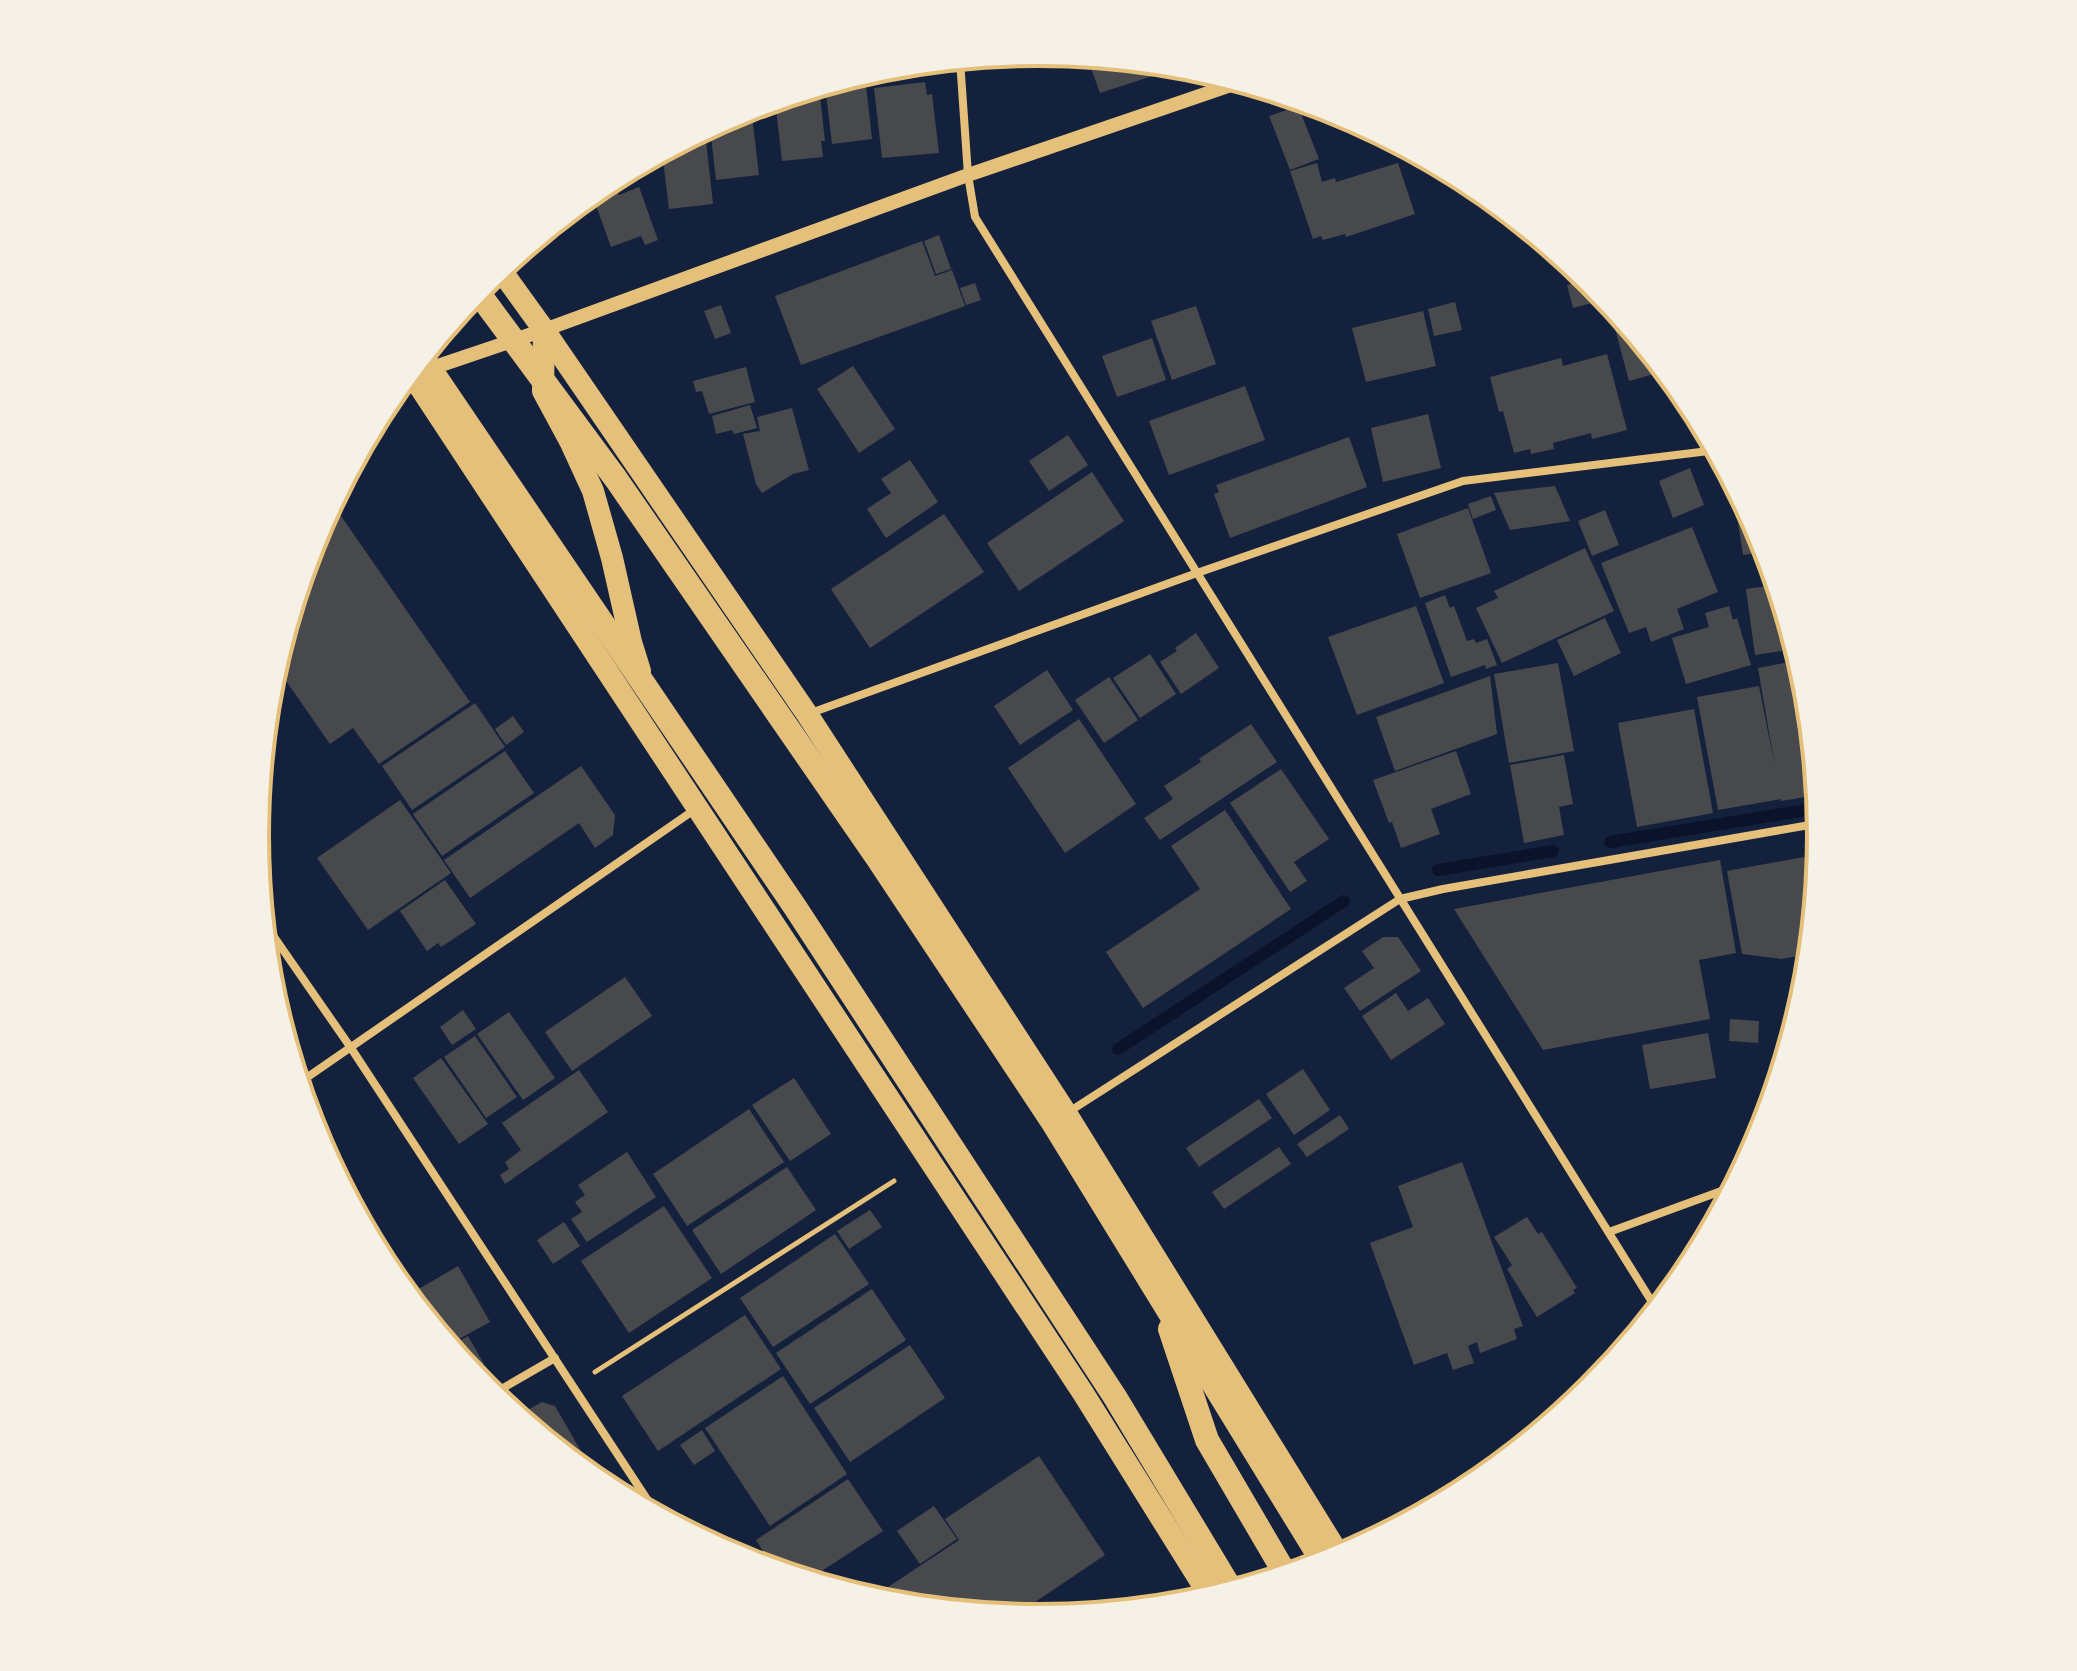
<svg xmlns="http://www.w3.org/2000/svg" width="2077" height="1671" font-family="Merriweather,serif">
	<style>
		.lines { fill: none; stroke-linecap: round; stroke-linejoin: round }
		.stream { stroke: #0b132b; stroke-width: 12 }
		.building { fill: #48494c }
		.path { stroke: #e5c07b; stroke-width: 5 }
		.minor { stroke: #e5c07b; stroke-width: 8 }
		.tertiary { stroke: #e5c07b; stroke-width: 14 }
		.trunk { stroke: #e5c07b; stroke-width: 22 }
		.motorway { stroke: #e5c07b; stroke-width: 24 }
		.rim { fill: none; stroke: #e5c07b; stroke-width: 4 }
	</style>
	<rect width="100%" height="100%" fill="#14213d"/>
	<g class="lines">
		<g class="stream">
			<path d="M1610 842 1819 808"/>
			<path d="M1438 870 1553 851"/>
			<path d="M1118 1049 1344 901"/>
		</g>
	</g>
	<g class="building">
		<path d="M1087 57 1135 62 1183 66 1100 93Z"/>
		<path d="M861 75V77H865L872 139 832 144 825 85Z"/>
		<path d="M925 82 927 95 932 94 939 153 882 158 874 88Z"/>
		<path d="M816 92V97L820 96 825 141H821L823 157 782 161 775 100 795 95Z"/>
		<path d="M1298 106 1319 159 1290 170 1269 116Z"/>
		<path d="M743 110H747L748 115H752L759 175 716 180 710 127Z"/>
		<path d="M700 136V142L706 141 713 204 669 209 662 152 692 137Z"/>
		<path d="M1317 163 1322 182 1335 178 1336 182 1398 163 1415 214 1346 237 1345 234 1323 240 1321 236 1313 239 1290 171Z"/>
		<path d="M639 187 658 240 645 245 641 236 611 247 593 197 616 189 619 195Z"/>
		<path d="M939 235 951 269 936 274 924 241Z"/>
		<path d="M922 241 935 276 952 270 965 306 801 365 775 296Z"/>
		<path d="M1587 277 1659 362 1661 372 1629 381 1609 306 1596 309Z"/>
		<path d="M1586 280 1592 303 1573 308 1567 285Z"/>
		<path d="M975 283 981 300 966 305 960 288Z"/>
		<path d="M1455 302 1462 330 1434 336 1428 309Z"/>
		<path d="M721 305 731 333 715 339 704 311Z"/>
		<path d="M1196 306 1216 364 1172 380 1151 321Z"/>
		<path d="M1423 311 1436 366 1366 382 1352 328Z"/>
		<path d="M1152 338 1166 380 1117 397 1102 356Z"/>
		<path d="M1607 354 1627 430 1592 439 1591 433 1553 443 1554 449 1531 454 1530 449 1514 453 1503 411 1499 412 1490 377 1561 358 1563 366Z"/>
		<path d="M853 366 895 429 859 453 817 389Z"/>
		<path d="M746 367 755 402 709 414 702 391 696 392 693 381Z"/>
		<path d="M1245 386 1265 440 1169 475 1149 421Z"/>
		<path d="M750 405 757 428 734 434 732 430 716 434 712 416Z"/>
		<path d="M792 408 809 470 793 474 762 493 756 484 743 434 760 431 757 417Z"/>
		<path d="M1428 414 1441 468 1383 482 1371 428Z"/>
		<path d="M1068 435 1088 465 1049 491 1029 461Z"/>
		<path d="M1349 437 1367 487 1230 538 1214 494 1219 492 1216 485Z"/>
		<path d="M910 460 938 502 886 538 867 509 891 493 881 479Z"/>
		<path d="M1690 468 1704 505 1673 518 1659 481Z"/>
		<path d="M1092 472 1124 521 1019 591 987 543Z"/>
		<path d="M1555 486 1570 521 1510 530 1494 493Z"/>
		<path d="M1741 495 1763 536 1769 557H1765L1764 552 1743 555 1734 496Z"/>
		<path d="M1491 496 1496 510 1473 519 1468 504Z"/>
		<path d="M332 503 470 702 379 764 353 728 330 744 275 665 315 535Z"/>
		<path d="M1468 508 1491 573 1420 598 1397 534Z"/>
		<path d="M1605 510 1619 545 1592 556 1578 521Z"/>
		<path d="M944 514 984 572 870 648 831 589Z"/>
		<path d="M1692 527 1718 592 1677 609 1684 629 1651 642 1646 627 1629 633 1601 563Z"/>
		<path d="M1585 548 1614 611 1502 663 1476 608 1498 598 1494 591Z"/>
		<path d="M1776 579 1795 644 1781 646 1782 651 1755 655 1746 589 1767 586 1766 581Z"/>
		<path d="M1445 595 1450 608 1454 606 1467 641 1474 639 1476 643 1487 639 1497 665 1486 669 1485 665 1451 677 1425 603Z"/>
		<path d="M1416 606 1444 683 1357 715 1328 637Z"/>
		<path d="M1729 606 1733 620 1737 618 1751 665 1686 684 1672 638 1709 627 1705 613Z"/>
		<path d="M1605 618 1621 653 1574 676 1557 640Z"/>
		<path d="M1196 633 1219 668 1181 694 1160 662 1177 651 1175 648Z"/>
		<path d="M1150 654 1176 694 1140 718 1113 678Z"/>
		<path d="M1800 660 1807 683 1818 795 1781 801V799L1718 810 1697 697 1759 686 1775 767 1758 668Z"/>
		<path d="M1558 663 1574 751 1509 763 1494 674Z"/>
		<path d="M1047 670 1073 710 1020 745 994 706Z"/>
		<path d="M1490 676 1497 734 1395 771 1376 717Z"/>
		<path d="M1109 677 1138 720 1104 743 1075 700Z"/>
		<path d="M475 703 505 747 412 810 382 766Z"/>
		<path d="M1694 709 1713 813 1637 827 1618 723Z"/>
		<path d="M513 716 524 732 506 745 495 729Z"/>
		<path d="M1079 719 1136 804 1065 853 1008 768Z"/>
		<path d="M1251 724 1277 762 1160 840 1144 818 1173 799 1164 786 1201 762 1199 759Z"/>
		<path d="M505 751 534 793 442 856 413 814Z"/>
		<path d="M1456 751 1471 794 1431 809 1440 834 1401 848 1392 822 1389 823 1373 780Z"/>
		<path d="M1564 755 1573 804 1559 807 1564 835 1524 843 1510 765Z"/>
		<path d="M581 766 615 815 613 835 595 848 579 823 470 898 444 860Z"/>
		<path d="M1281 769 1329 839 1294 862 1307 881 1290 892 1230 803Z"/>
		<path d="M400 800 451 873 368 930 317 858Z"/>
		<path d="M1225 810 1291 909 1143 1008 1106 952 1200 889 1171 846Z"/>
		<path d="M1820 854 1810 954 1781 959 1742 954 1727 871Z"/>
		<path d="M1720 860 1736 953 1699 960 1710 1019 1543 1050 1454 909Z"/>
		<path d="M445 880 476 924 441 947 438 943 427 951 400 911Z"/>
		<path d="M1383 937H1398L1421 971 1360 1011 1344 988 1374 968 1362 951Z"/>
		<path d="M625 977 652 1016 572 1071 545 1032Z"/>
		<path d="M1396 993 1408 1011 1428 998 1445 1024 1391 1060 1362 1016Z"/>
		<path d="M463 1010 476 1029 452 1045 440 1027Z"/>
		<path d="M509 1012 555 1078 523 1100 477 1034Z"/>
		<path d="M1730 1019 1759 1021 1758 1043 1729 1041Z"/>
		<path d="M1708 1033 1716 1078 1650 1089 1642 1045Z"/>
		<path d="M475 1036 517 1097 486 1118 444 1057Z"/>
		<path d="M441 1058 488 1124 459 1144 413 1078Z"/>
		<path d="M1303 1069 1330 1110 1294 1135 1266 1094Z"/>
		<path d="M579 1070 608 1112 505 1184 500 1175 509 1169 505 1162 521 1150 502 1123Z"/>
		<path d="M794 1078 831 1134 790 1161 752 1105Z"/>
		<path d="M1259 1099 1272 1118 1199 1167 1186 1148Z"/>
		<path d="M749 1109 784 1162 687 1226 653 1174Z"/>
		<path d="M1340 1115 1349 1129 1307 1157 1297 1144Z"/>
		<path d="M1279 1147 1291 1164 1224 1209 1212 1192Z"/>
		<path d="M627 1152 656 1197 587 1242 571 1219 582 1212 575 1202 585 1195 578 1185Z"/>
		<path d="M1462 1162 1523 1326 1514 1329 1517 1339 1480 1353 1477 1342 1468 1346 1474 1363 1453 1370 1447 1353 1414 1365 1370 1243 1413 1227 1398 1186Z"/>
		<path d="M787 1167 816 1210 721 1274 692 1230Z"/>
		<path d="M664 1206 712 1278 629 1333 581 1261Z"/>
		<path d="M870 1210 882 1227 849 1249 837 1231Z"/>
		<path d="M1527 1217 1538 1234 1542 1232 1577 1288 1573 1290 1575 1293 1537 1317 1507 1269 1512 1265 1494 1237Z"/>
		<path d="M564 1222 580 1246 553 1264 537 1240Z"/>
		<path d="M835 1234 869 1284 773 1347 740 1298Z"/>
		<path d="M458 1266 490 1322 448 1345 407 1296Z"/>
		<path d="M872 1289 906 1340 810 1404 776 1353Z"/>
		<path d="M745 1315 781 1369 658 1451 622 1396Z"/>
		<path d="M468 1336 484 1364 470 1372 449 1347Z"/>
		<path d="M910 1345 945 1398 850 1462 814 1408Z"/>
		<path d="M783 1376 847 1474 770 1526 705 1428Z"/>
		<path d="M542 1402 555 1406 597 1479 595 1480 517 1416Z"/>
		<path d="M702 1430 715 1451 694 1465 680 1445Z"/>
		<path d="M1039 1456 1105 1555 1013 1617 885 1604 870 1599 959 1540 945 1519Z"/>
		<path d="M848 1479 883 1531 808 1580 776 1571 756 1540Z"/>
		<path d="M934 1506 957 1539 920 1564 897 1531Z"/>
	</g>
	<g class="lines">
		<path class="path" d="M595 1372 894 1181"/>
		<g class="minor">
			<path d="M960 60 968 175 975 217 1657 1310"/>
			<path d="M808 714 1197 573 1463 481 1717 450"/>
			<path d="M263 921 351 1048 658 1516"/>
			<path d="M299 1083 697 808"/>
			<path d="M1067 1113 1400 899 1443 889 1821 823"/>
			<path d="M1609 1232 1735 1186"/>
			<path d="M491 1395 555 1358"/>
		</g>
		<path class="tertiary" d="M426 370 544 330 968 175 1240 82"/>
		<g class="trunk">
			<path d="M500 269 544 330 807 714 1066 1113 1341 1558"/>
			<path d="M544 330 543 391 570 441 593 491 612 558 631 642 640 671"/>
			<path d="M410 372 1083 1393 1211 1598"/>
		</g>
		<g class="motorway">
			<path d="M477 291 616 479 878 859 1052 1121 1324 1564"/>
			<path d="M422 357 795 907 1115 1397 1232 1591"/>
			<path d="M1170 1329 1207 1440 1286 1575"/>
		</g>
	</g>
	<path d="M0 0H2077V1671H0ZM269 835a769 769 0 1 1 1538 0a769 769 0 1 1-1538 0Z" fill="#f6f1e7" fill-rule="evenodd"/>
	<path class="rim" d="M269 835a769 769 0 1 1 1538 0a769 769 0 1 1-1538 0Z"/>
</svg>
